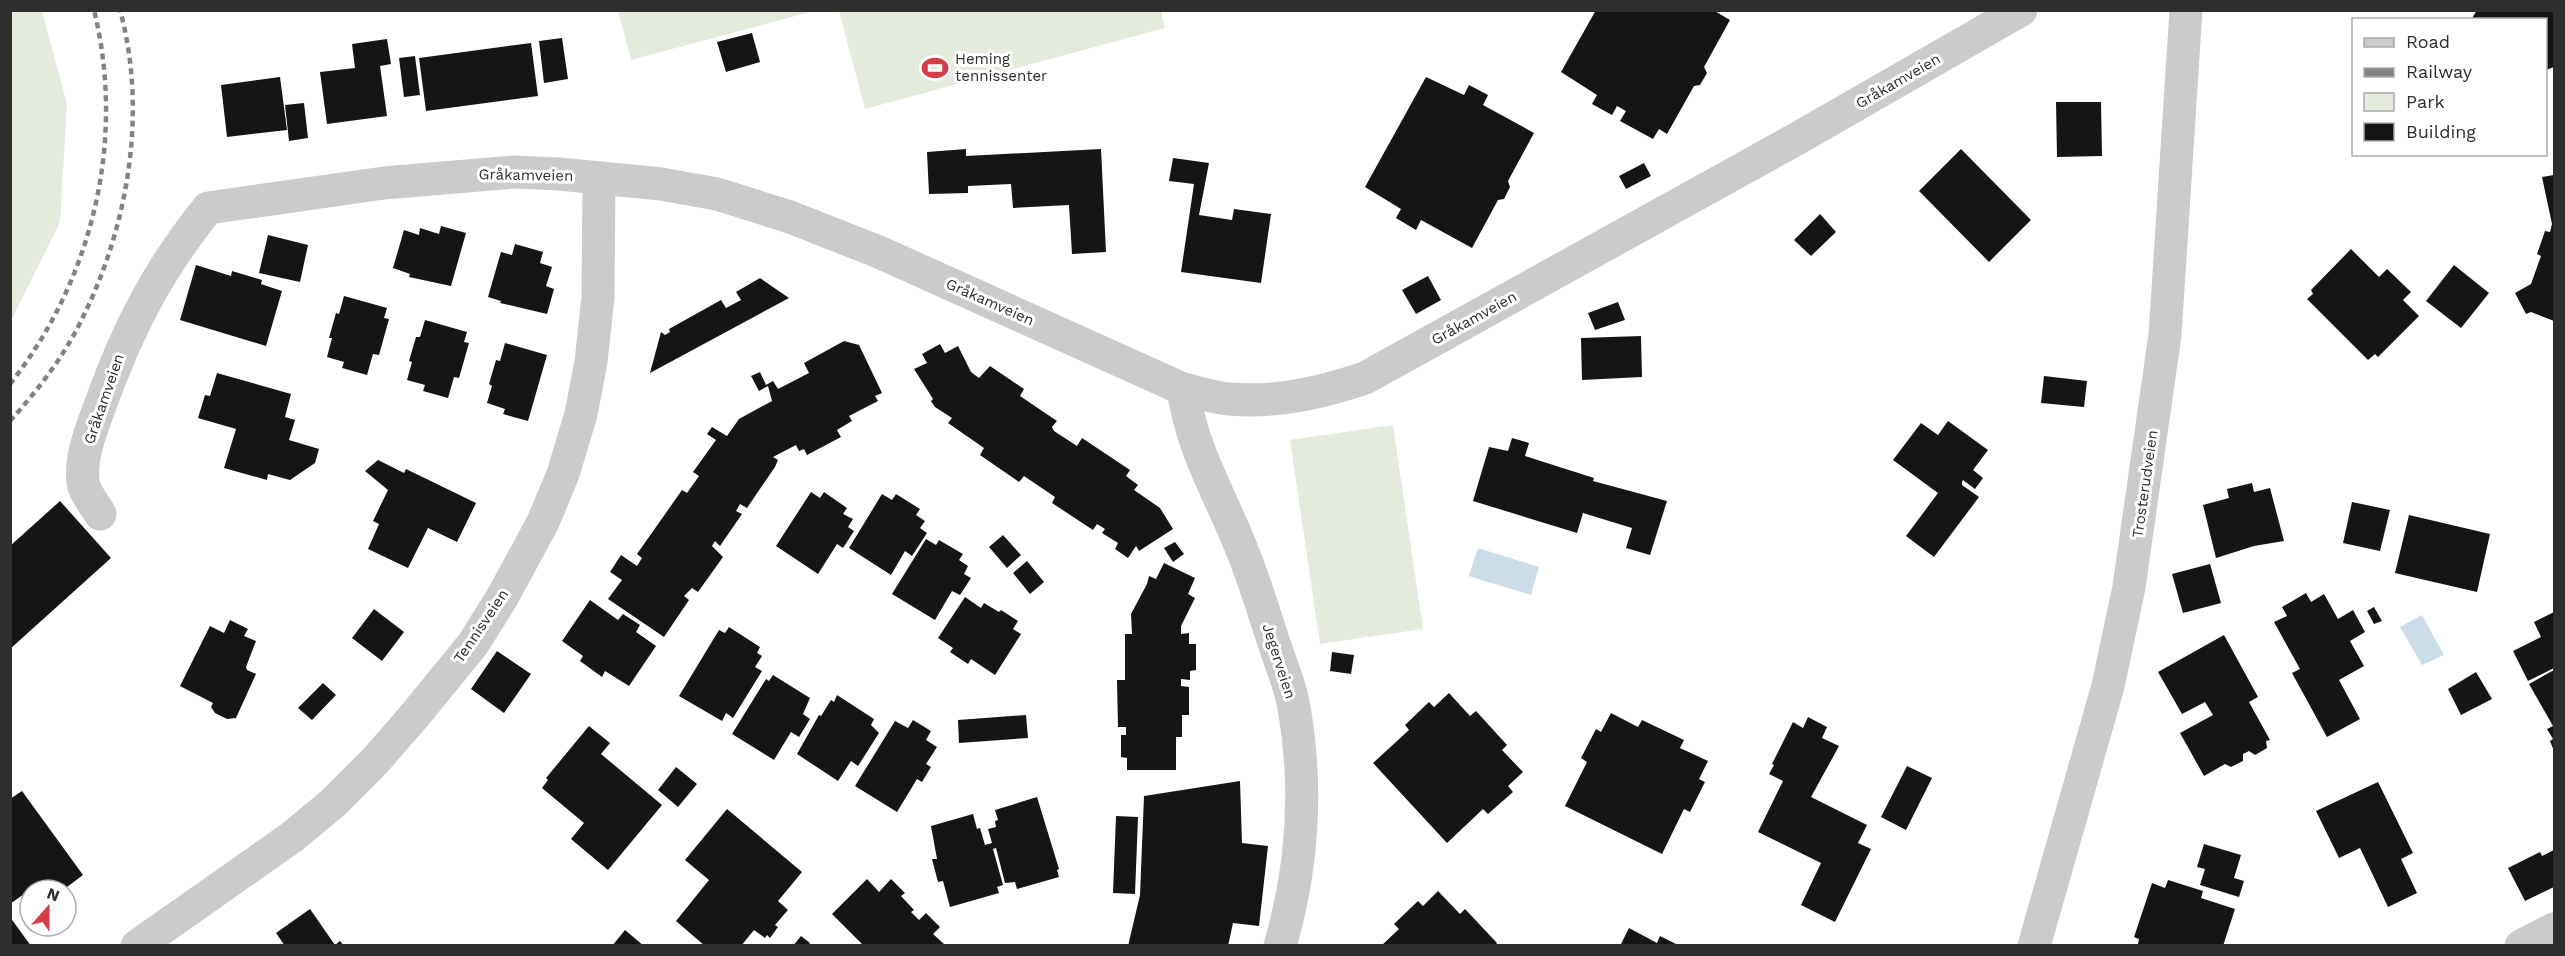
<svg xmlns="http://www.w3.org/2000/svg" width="2565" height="956" font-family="'Work Sans',sans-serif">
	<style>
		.green { fill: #e4ebdd }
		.water { fill: #cadde9 }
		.building { fill: #151515 }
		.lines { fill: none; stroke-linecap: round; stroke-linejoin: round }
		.minor { stroke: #cbcbcb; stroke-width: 33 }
		.rail { stroke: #838383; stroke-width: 4.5; stroke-dasharray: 6 4.5; stroke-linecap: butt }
		.labels { text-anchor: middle; stroke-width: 6; stroke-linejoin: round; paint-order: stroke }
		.poi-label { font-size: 15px; fill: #2e2e2e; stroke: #fff; text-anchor: start }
		.street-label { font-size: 15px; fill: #2e2e2e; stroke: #fff }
	</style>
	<rect width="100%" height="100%" fill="#fff"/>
	<g class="green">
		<path d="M11 10 42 11 67 104 60 222 11 321Z"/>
		<path d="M618 10H814V11L631 60Z"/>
		<path d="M839 11H1161L1165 28 865 109Z"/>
		<path d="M1393 425 1423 629 1320 644 1290 440Z"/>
	</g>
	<g class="water">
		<path d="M1478 548 1539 567 1531 595 1469 576Z"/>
		<path d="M2422 615 2444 655 2422 665 2400 627Z"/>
	</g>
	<g class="building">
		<path d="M1596 10H1713L1730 20 1704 67 1707 73 1700 85 1694 86 1667 134 1659 129 1653 139 1620 121 1626 111 1617 106 1612 115 1592 104 1597 95 1561 72Z"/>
		<path d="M2477 10H2554V67L2546 70V20H2471Z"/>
		<path d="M752 33 760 62 726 72 717 42Z"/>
		<path d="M562 38 568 79 544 83 539 41Z"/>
		<path d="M387 39 391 64 380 66 387 116 327 124 320 72 355 68 352 44Z"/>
		<path d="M531 43 538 96 426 111 419 58Z"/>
		<path d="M415 56 420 95 404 97 399 58Z"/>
		<path d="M280 77 287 130 227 137 221 85Z"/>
		<path d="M1426 77 1464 95 1469 85 1488 95 1483 105 1534 133 1508 181 1510 187 1504 199 1498 200 1472 248 1421 220 1416 230 1396 218 1401 209 1365 187Z"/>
		<path d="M2056 102H2101L2102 156 2057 157Z"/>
		<path d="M304 103 308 138 289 141 285 105Z"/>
		<path d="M966 149V156L1101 149 1106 252 1072 254 1069 205 1013 208 1011 184 968 186V193L929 194 927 152Z"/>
		<path d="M1961 149 2031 220 1989 262 1919 191Z"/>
		<path d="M1173 158 1209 163 1199 215 1232 220 1234 209 1271 214 1261 283 1181 272 1194 184 1169 181Z"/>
		<path d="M1644 163 1651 176 1626 189 1619 176Z"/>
		<path d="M2554 175V321L2531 312 2526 314 2515 293 2531 284 2541 256 2537 254 2545 231 2550 232 2552 224 2542 177Z"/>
		<path d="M1820 214 1836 232 1811 256 1794 240Z"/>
		<path d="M441 226 466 233 451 286 409 277 410 274 393 268 404 230 419 235 420 228 439 234Z"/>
		<path d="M268 235 308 245 300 282 259 273Z"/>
		<path d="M515 244 543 252 540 263 552 267 546 286 554 289 547 314 500 303 501 301 488 297 501 252 512 255Z"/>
		<path d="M2351 249 2379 277 2387 269 2411 292 2403 300 2419 316 2378 357 2375 354 2368 360 2307 299 2313 294 2311 290Z"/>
		<path d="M196 265 231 276 232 271 262 280 261 284 282 291 266 346 180 320Z"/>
		<path d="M2454 265 2489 293 2461 328 2426 301Z"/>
		<path d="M1428 276 1441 300 1416 314 1402 290Z"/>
		<path d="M760 278 789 298 650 373 661 332 665 335 670 332 669 329 721 300 726 308 741 300 736 292Z"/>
		<path d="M344 296 387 308 384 318 389 319 379 355 373 354 367 375 342 368 344 362 327 357 332 338H329L336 313 339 314Z"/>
		<path d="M1618 302 1625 320 1595 330 1588 313Z"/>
		<path d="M425 320 467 332 464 342 469 343 459 378 454 377 448 398 423 391 425 385 407 380 412 362 409 361 416 337H420Z"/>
		<path d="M1641 336 1642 377 1582 380 1581 338Z"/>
		<path d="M844 341 859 345 882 393 875 396 878 401 849 416 852 421 837 430 841 437 807 455 804 449 799 451 796 445 773 457 778 460 775 467 747 508 740 504 736 511 742 514 720 546 715 541 712 546 723 557 698 592 692 588 684 596 689 600 664 637 608 599 622 580 610 572 621 555 637 566 642 558 637 554 682 490 687 493 699 476 693 472 716 440 707 434 712 427 727 436 739 419 772 401 768 386 759 391 751 376 760 372 766 385 773 381 778 389 809 373 804 363Z"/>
		<path d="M505 343 547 355 528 421 503 414 505 409 487 403 492 386 489 384 496 360 500 361Z"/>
		<path d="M940 344 945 353 958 346 971 372 979 378 990 366 1024 389 1020 396 1057 421 1052 427 1054 431 1077 446 1082 438 1130 470 1126 476 1138 485 1134 490 1160 508 1173 529 1139 551 1136 546 1128 558 1115 549 1118 543 1102 533 1105 529 1097 524 1093 530 1052 503 1055 497 1024 476 1019 482 980 455 984 448 948 423 952 418 935 407 931 401 933 399 914 369 927 363 922 354Z"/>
		<path d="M217 373 291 394 285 417 295 420 289 440 319 449 315 463 290 480 268 474 267 480 224 468 236 429 198 418 205 395 210 396Z"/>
		<path d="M2044 376 2087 381 2084 407 2041 403Z"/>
		<path d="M1948 421 1988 450 1973 470 1983 478 1975 489 1963 480 1962 482V485L1979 497 1934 557 1906 536 1938 493 1893 460 1921 423 1938 435Z"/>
		<path d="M1512 438 1529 443 1525 456 1594 478 1593 481 1667 501 1650 555 1626 548 1632 528 1583 513 1577 533 1473 501 1489 447 1508 451Z"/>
		<path d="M378 460 404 473 406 469 476 503 457 542 428 528 408 568 368 549 379 524 373 521 388 490 365 471Z"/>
		<path d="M2252 483 2254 492 2270 488 2284 541 2254 546 2216 558 2203 505 2229 498 2227 489Z"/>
		<path d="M811 492 820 498 824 492 847 508 843 514 853 519 848 527 854 531 843 548 837 544 818 574 776 546Z"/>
		<path d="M882 494 892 500 896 494 920 509 916 515 925 521 920 528 927 533 912 556 905 551 891 575 849 548Z"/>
		<path d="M60 501 111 558 10 649V546Z"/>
		<path d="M2352 502 2390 510 2380 551 2343 543Z"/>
		<path d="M2409 515 2490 534 2477 592 2395 573Z"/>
		<path d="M1003 535 1021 555 1007 568 989 547Z"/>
		<path d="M926 539 936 545 939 540 963 554 959 560 968 566 964 574 971 578 960 595 952 591 935 620 892 594Z"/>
		<path d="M1175 542 1184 554 1173 562 1164 548Z"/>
		<path d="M1027 561 1044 582 1030 594 1013 573Z"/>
		<path d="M1164 563 1195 578 1188 594 1195 598 1181 626V634L1189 633V644H1196V670L1190 671V680L1181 679V686L1189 687V715H1182V737H1176V770H1127V758L1121 757V735H1126V727H1118L1117 680H1125V634H1132L1131 614 1147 584 1149 576 1156 579Z"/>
		<path d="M2210 564 2221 603 2183 613 2172 574Z"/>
		<path d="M2306 593 2311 602 2324 594 2338 619 2353 610 2365 632 2350 641 2364 666 2339 680 2360 719 2327 737 2292 673 2300 669 2274 622 2287 616 2282 607Z"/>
		<path d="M965 597 981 608 984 603 999 612 1001 610 1018 621 1013 629 1021 634 995 675 971 659 968 664 950 652 953 648 938 638Z"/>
		<path d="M590 600 618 620 623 614 640 625 636 632 656 646 629 686 605 671 602 677 580 661 583 656 562 641Z"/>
		<path d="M2374 607 2382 621 2374 624 2367 611Z"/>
		<path d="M374 609 404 632 382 661 352 638Z"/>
		<path d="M2554 612V668L2528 681 2513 651 2541 637 2534 622Z"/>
		<path d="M230 620 248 629 244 636 256 641 246 667 247 670 256 674 236 718 227 719 215 713 211 707 213 703 180 686 210 626 224 633Z"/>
		<path d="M729 627 760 647 757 653 762 656 755 667 762 671 733 718 726 713 722 721 679 696 719 630 725 633Z"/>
		<path d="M2224 635 2258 697 2249 702 2270 740 2266 741 2267 748 2255 755 2249 751 2243 754V761L2231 767 2225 764 2204 776 2180 733 2213 715 2205 702 2182 714 2158 672Z"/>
		<path d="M497 651 531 674 504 713 471 689Z"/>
		<path d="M1332 652 1354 655 1351 674 1330 671Z"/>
		<path d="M2554 670V751L2550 741 2553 739 2547 729 2553 726 2529 684Z"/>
		<path d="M2476 672 2492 699 2461 715 2448 689Z"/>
		<path d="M773 675 810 698 803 714 810 719 799 737 791 732 774 760 732 734 766 679 769 681Z"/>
		<path d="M323 683 336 695 312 720 298 708Z"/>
		<path d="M1449 693 1470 716 1476 711 1507 745 1502 750 1523 772 1508 786 1513 792 1488 814 1483 809 1447 843 1373 763 1409 730 1405 725 1429 702 1434 707Z"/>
		<path d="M837 695 874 719 871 725 879 733 858 766 851 761 838 781 797 754 819 715 821 716 831 700 834 702Z"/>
		<path d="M1611 713 1638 727 1642 720 1684 740 1680 748 1708 761 1699 779 1705 782 1690 812 1684 809 1662 854 1565 806 1587 762 1581 758 1596 729 1601 732Z"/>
		<path d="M1026 715 1028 738 959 743 958 720Z"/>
		<path d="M1808 717 1827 727 1822 738 1839 746 1811 797 1867 825 1858 843 1871 849 1835 922 1801 905 1821 863 1758 832 1783 781 1769 774 1774 765 1772 764 1793 722 1803 728Z"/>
		<path d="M913 720 931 731 926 740 937 747 926 764 931 767 922 782 917 779 897 812 855 786 895 721 908 728Z"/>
		<path d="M589 726 610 743 601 754 662 805 608 870 571 839 584 823 542 788 548 780 546 778Z"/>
		<path d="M1907 766 1932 778 1906 830 1881 817Z"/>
		<path d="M676 767 697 784 678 807 658 790Z"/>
		<path d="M1240 781 1242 843 1268 846 1259 926 1233 923 1228 946H1128L1140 895 1144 796Z"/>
		<path d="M2378 782 2413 853 2401 859 2417 893 2388 907 2360 848 2339 858 2316 811Z"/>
		<path d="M22 791 83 875 63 890 31 889 10 904V799Z"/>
		<path d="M1037 797 1059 869 1057 870 1059 877 1017 889 1015 882 1005 883 996 848 993 849 1003 885 997 887 999 893 950 907 943 881 938 882 932 859H937L931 826 973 814 977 829 980 828 985 845 992 843 988 829 996 827 995 821 998 820 995 810Z"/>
		<path d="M727 809 802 872 778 901 788 910 775 925 778 927 770 938 767 935 765 938 754 930 741 946H705L676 921 709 880 685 860Z"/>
		<path d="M1116 816 1138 817 1135 894 1113 893Z"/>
		<path d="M2204 844 2241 855 2234 878 2244 881 2239 897 2200 885 2205 869 2197 867Z"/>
		<path d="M2554 850V887L2525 901 2508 868 2540 852 2542 856Z"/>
		<path d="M867 879 879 892 891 879 905 893 901 896 914 910 911 912 919 920 926 913 940 927 933 934 944 944 864 946 832 914Z"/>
		<path d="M2168 880 2203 891 2201 898 2235 909 2223 946 2138 944 2139 939 2134 937 2152 883 2165 888Z"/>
		<path d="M1438 891 1460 914 1465 909 1497 943 1495 946H1381L1399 929 1394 924 1418 901 1423 906Z"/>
		<path d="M310 909 335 945 340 941 344 946H285L276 933Z"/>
		<path d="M10 917 31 946H10Z"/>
		<path d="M1629 928 1657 943 1660 936 1680 946H1620Z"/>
		<path d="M625 930 644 946H612Z"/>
		<path d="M801 936 810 943 808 946H793Z"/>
	</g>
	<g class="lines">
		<g class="minor">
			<path d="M1183 389C1192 452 1222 497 1244 555 1256 585 1265 616 1275 646 1281 664 1289 683 1293 702 1308 783 1303 867 1280 946"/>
			<path d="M100 514C95 505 84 492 83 482 80 455 92 428 101 403 128 328 158 270 208 208L384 183 514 172 559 174 661 184 717 194 790 217 879 252 1183 389C1198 392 1214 398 1229 399 1277 403 1320 393 1365 378L1800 137 2021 10"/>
			<path d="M137 946 292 837 333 803 375 761 415 715 473 644 503 596 543 522 563 474 581 414 591 362 598 297 599 178"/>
			<path d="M2034 946 2108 686 2129 587 2165 335 2186 10"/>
			<path d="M2521 946 2554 929"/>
		</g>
		<g class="rail">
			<path d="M10 384C93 279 126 140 94 10"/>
			<path d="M10 421C37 391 63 358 81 321 128 228 148 112 120 10"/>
		</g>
	</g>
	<defs>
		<g id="stadium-bare" transform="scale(2.07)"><path d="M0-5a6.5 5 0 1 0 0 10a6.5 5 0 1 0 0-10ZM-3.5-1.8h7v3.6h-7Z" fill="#d83d46" stroke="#fff" stroke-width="2.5" paint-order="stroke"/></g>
	</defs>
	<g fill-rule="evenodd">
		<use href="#stadium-bare" x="935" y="68"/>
	</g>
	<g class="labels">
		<g class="poi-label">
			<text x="955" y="64">Heming<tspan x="955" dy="17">tennissenter</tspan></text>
		</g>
		<g class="street-label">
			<text transform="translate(1898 81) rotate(-30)" y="5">Gråkamveien</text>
			<text transform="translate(526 175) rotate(1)" y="5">Gråkamveien</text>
			<text transform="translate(990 302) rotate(24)" y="5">Gråkamveien</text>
			<text transform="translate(1474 318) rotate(-29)" y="5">Gråkamveien</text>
			<text transform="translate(104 399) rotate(-71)" y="5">Gråkamveien</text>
			<text transform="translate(2145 484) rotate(-82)" y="5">Trosterudveien</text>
			<text transform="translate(481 626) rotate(-56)" y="5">Tennisveien</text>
			<text transform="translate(1279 661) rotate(72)" y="5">Jegerveien</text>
		</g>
	</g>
	<rect width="2565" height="956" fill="none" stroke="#2e2e2e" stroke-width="24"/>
	<rect x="2352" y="18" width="195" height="138" fill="#ffffff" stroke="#ababab" stroke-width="1.5"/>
	<rect x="2364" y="38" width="30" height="9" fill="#cbcbcb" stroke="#ababab" stroke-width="1.5"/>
	<text x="2406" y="48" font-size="18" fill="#2e2e2e">Road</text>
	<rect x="2364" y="68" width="30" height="9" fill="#838383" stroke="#ababab" stroke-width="1.5"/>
	<text x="2406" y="78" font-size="18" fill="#2e2e2e">Railway</text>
	<rect x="2364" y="93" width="30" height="18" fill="#e4ebdd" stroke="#ababab" stroke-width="1.5"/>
	<text x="2406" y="108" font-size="18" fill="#2e2e2e">Park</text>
	<rect x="2364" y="123" width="30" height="18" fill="#151515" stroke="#ababab" stroke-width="1.5"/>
	<text x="2406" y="138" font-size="18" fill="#2e2e2e">Building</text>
	<g transform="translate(48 908) rotate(21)"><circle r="28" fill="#ffffff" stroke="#ababab" stroke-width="1.5"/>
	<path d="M0-4.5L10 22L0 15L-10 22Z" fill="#d83d46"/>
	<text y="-9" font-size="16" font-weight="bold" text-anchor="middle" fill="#2e2e2e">N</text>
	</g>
</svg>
